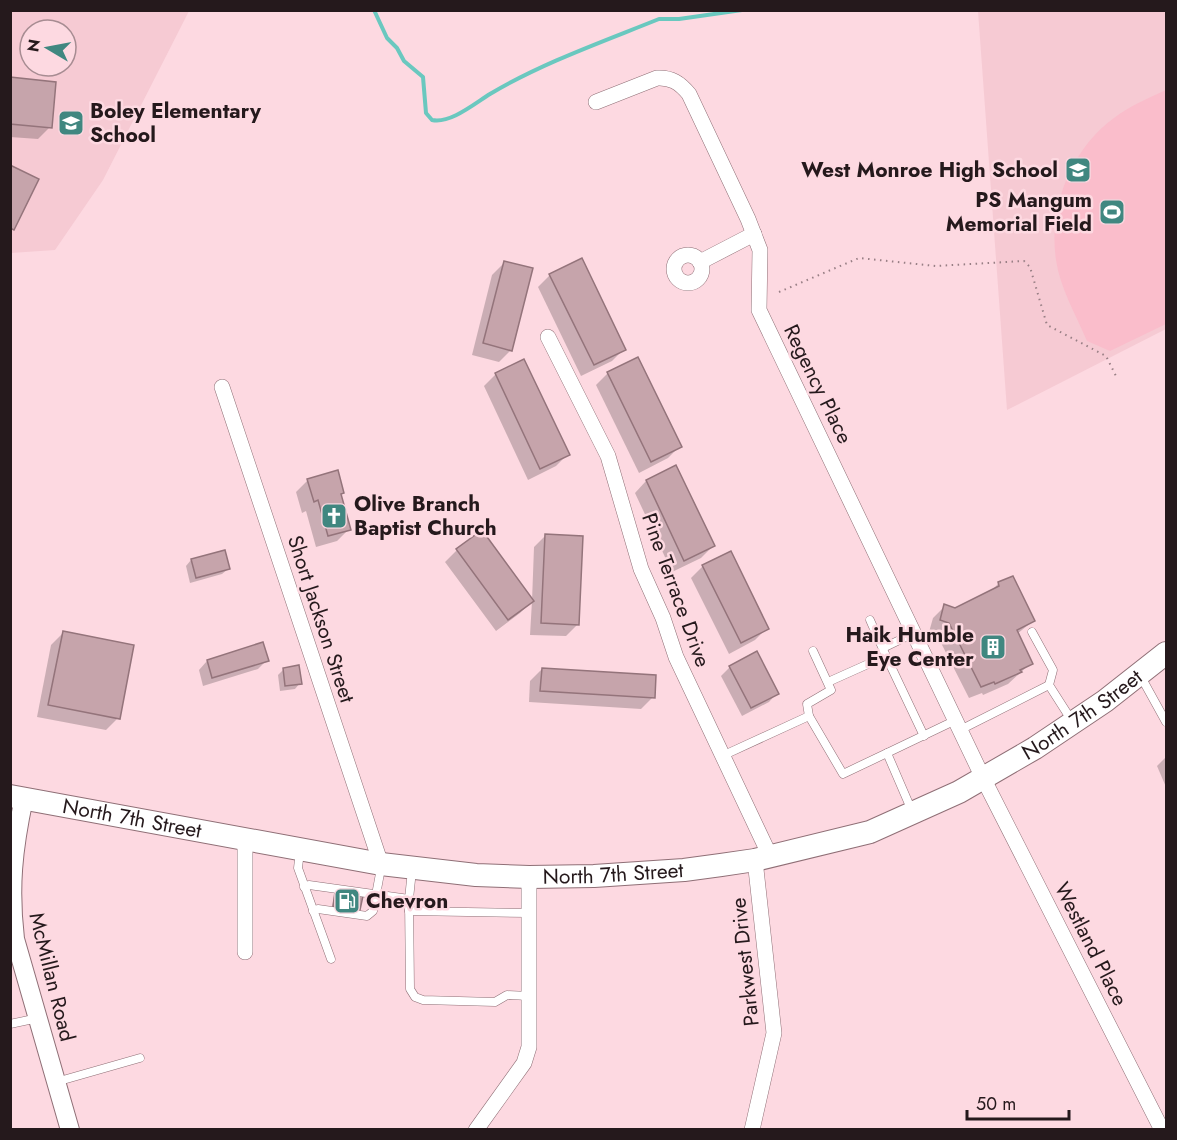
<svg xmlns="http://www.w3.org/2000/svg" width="1177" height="1140" font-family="Jost,sans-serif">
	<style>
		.built { fill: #f6cad3; fill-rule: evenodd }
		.green { fill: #fabdcb }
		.shadow { fill: #0003 }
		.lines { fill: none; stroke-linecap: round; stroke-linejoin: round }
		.stream { stroke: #6ac8bf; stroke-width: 4 }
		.building { fill: #c6a4ab; stroke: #94747b; stroke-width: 1.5 }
		.service-casing { stroke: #8f6f76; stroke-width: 9 }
		.minor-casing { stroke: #8f6f76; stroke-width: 16 }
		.tertiary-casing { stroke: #8f6f76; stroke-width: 20 }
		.primary-casing { stroke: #8f6f76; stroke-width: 24 }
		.path { stroke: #987f85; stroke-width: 2; stroke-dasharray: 1.5 4.5; stroke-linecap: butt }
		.service { stroke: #fff; stroke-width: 8 }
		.minor { stroke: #fff; stroke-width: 15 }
		.tertiary { stroke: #fff; stroke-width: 18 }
		.primary { stroke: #fff; stroke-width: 22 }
		.labels { text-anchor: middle; stroke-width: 5; stroke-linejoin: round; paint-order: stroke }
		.poi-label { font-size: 21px; font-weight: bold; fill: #25191c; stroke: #fdd9e1; text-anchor: start }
		.street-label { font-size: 21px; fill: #25191c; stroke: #fdd9e1 }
	</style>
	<rect width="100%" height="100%" fill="#fdd9e1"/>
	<g class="built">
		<path d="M11 11H189L103 180 55 250 11 253ZM30 30H66V66H30Z"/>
		<path d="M978 11H1166V329L1007 410Z"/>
	</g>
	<path class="green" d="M1166 90V324L1110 351 1087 341C1076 315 1060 288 1056 260 1048 208 1071 149 1114 118 1129 106 1149 98 1166 90Z"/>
	<g class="shadow">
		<path d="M10 78 50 127 38 139 10 137Z"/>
		<path d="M504 263 511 350 499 362 472 355 492 275Z"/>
		<path d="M550 275 624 349 612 361 581 376 538 287Z"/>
		<path d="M608 373 680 446 668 458 639 473 596 385Z"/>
		<path d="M496 374 568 454 556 466 528 480 484 386Z"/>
		<path d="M308 480 343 493 340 496 349 529 337 541 316 547 306 511 302 513 296 492Z"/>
		<path d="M646 481 713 546 701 558 672 572 635 493Z"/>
		<path d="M546 535 578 624 566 636 530 635 532 601 520 613 496 631 445 562 457 550 532 601 534 547Z"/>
		<path d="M224 552 228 569 222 574 190 583 186 566 191 560Z"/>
		<path d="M703 566 767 628 755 640 729 654 691 578Z"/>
		<path d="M999 583 1033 621 1017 634 1031 663 1008 684 983 695 982 693 969 698 937 635 929 632 933 618 945 606 955 610 990 592Z"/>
		<path d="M63 633 118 718 106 730 37 717 51 645Z"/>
		<path d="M267 660 258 669 203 686 199 670 207 661Z"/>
		<path d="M730 667 777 693 769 702 742 716 721 676Z"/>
		<path d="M284 669 300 683 295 689 280 691 278 675Z"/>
		<path d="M542 669 653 697 641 709 529 702 530 681Z"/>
		<path d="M1166 757V787L1157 766Z"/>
		<path d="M336 893 359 910 357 912 332 908 334 896Z"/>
	</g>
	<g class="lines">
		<path class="stream" d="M374 10 387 38 397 48 404 61 423 77 426 113 432 120C450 124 474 104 490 94 542 63 602 42 659 19H679L742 10"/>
	</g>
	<g class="building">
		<path d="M10 77 56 82 52 128 10 124Z"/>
		<path d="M10 165 39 179 14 230 10 228Z"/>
		<path d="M582 258 626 350 594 365 549 274Z"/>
		<path d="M504 261 533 268 512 351 483 343Z"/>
		<path d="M638 357 682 447 651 462 607 372Z"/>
		<path d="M524 359 570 455 540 469 495 373Z"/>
		<path d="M676 465 715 546 684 561 646 480Z"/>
		<path d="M338 470 344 493 341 494 351 530 328 536 318 500 314 502 307 479Z"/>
		<path d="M482 530 534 601 508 620 456 549Z"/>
		<path d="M545 534 583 536 579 625 541 623Z"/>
		<path d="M225 550 230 569 196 578 191 559Z"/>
		<path d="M731 551 769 629 741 643 702 565Z"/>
		<path d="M1013 576 1035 621 1017 630 1033 664 1020 670 1022 672 995 684 994 682 981 687 949 623 940 620 944 604 955 608 999 586 998 582Z"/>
		<path d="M63 631 134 645 120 719 48 705Z"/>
		<path d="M263 642 269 661 212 678 207 660Z"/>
		<path d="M757 651 779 694 751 708 729 666Z"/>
		<path d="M299 665 302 684 285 686 283 668Z"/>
		<path d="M542 668 656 675 655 698 540 691Z"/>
		<path d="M335 892 363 896 360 910 333 906Z"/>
	</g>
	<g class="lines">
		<g class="service-casing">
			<g id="service">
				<path d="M1032 632 1053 670 1049 685 1072 721"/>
				<path d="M883 648 914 633"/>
				<path d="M886 656 924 736"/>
				<path d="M1140 675 1166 722"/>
				<path d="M828 682 886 656 870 620"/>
				<path d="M809 716 807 704 831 690 813 651"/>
				<path d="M960 730 1049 685"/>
				<path d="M887 753 956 720"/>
				<path d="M722 756 809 716 843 774 887 753 912 811"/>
				<path d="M300 851 298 868 331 959"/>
				<path d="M412 870 409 899 410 989 415 997 423 1000 495 1002 507 995 529 996"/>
				<path d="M304 887 309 885 409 899"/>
				<path d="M313 911 318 909 367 916 373 911 381 868"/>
				<path d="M409 911 529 913"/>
				<path d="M10 1024 38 1018"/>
				<path d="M56 1082 140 1058"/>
			</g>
		</g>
		<g class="minor-casing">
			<g id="minor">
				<path d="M596 102 657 78C671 77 680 83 689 94L748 219 760 250 759 310 983 778 1162 1130"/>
				<circle cx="688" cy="269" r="14"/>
				<path d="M700 262 754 234"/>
				<path d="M548 337 608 456 641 569 663 618 676 657 770 856"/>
				<path d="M222 387 381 864"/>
				<path d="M245 952V839"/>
				<path d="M476 1130 524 1063 529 1047V877"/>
				<path d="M752 1130 774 1033 755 860"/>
			</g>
		</g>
		<g class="tertiary-casing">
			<path id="tertiary" d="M24 798C13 849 9 888 15 939L70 1130"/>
		</g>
		<g class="primary-casing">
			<g id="primary">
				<path id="s1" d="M10 796 381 864 476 875 529 877 594 876 684 870 721 865 755 860 870 832 959 792 1035 748 1105 701 1166 653"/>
			</g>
		</g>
		<path class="path" d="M779 292 859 258 936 266 1024 261 1030 267 1047 325 1106 356 1116 376"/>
		<use href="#service" class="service"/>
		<use href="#minor" class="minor"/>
		<use href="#tertiary" class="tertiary"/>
		<use href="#primary" class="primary"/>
	</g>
	<defs>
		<g id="school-square" transform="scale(1.35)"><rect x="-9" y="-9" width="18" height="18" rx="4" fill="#408780" stroke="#fdd9e1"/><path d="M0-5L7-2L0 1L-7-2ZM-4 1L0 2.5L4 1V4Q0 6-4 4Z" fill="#fff"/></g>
		<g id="stadium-square" transform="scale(1.35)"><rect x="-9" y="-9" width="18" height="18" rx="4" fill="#408780" stroke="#fdd9e1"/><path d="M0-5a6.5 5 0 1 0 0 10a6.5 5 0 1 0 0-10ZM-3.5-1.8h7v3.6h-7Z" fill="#fff"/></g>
		<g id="church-square" transform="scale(1.35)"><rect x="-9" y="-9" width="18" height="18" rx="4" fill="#408780" stroke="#fdd9e1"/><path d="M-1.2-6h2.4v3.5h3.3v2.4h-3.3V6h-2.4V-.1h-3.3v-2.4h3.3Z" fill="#fff"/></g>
		<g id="building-square" transform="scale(1.35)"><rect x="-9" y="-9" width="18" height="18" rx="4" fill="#408780" stroke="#fdd9e1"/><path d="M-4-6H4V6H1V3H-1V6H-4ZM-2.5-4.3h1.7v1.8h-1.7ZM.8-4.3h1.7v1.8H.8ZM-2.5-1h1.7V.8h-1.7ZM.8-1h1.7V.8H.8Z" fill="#fff"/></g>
		<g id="fuel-square" transform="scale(1.35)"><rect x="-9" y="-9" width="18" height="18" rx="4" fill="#408780" stroke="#fdd9e1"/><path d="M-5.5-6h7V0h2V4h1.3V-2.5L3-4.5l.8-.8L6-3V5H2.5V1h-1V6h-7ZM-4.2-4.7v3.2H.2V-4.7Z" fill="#fff"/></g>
	</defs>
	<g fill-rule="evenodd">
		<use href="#school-square" x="71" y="123"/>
		<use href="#school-square" x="1078" y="170"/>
		<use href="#stadium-square" x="1112" y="212"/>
		<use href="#church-square" x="334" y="516"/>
		<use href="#building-square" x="993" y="647"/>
		<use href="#fuel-square" x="347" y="901"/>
	</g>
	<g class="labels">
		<g class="poi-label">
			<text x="90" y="118">Boley Elementary<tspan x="90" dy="24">School</tspan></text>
			<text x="1058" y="177" text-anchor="end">West Monroe High School</text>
			<text x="1092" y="207" text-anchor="end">PS Mangum<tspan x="1092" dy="24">Memorial Field</tspan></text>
			<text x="354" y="511">Olive Branch<tspan x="354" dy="24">Baptist Church</tspan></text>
			<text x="974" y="642" text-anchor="end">Haik Humble<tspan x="974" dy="24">Eye Center</tspan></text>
			<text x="366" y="908">Chevron</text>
		</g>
		<g class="street-label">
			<text transform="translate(818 384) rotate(64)" y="7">Regency Place</text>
			<text transform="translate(676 590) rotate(70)" y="7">Pine Terrace Drive</text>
			<text transform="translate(321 619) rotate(72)" y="7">Short Jackson Street</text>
			<text dy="7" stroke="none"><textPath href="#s1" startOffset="1114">North 7th Street</textPath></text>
			<text dy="7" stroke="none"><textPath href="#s1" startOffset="124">North 7th Street</textPath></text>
			<text dy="7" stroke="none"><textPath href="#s1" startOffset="610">North 7th Street</textPath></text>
			<text transform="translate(1091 944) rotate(63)" y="7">Westland Place</text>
			<text transform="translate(745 962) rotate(-96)" y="7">Parkwest Drive</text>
			<text transform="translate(52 977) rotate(76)" y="7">McMillan Road</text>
		</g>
	</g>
	<rect width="1177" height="1140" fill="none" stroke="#25191c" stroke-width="24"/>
	<g transform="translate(48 48) rotate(280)"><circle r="28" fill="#fdd9e1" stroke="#a78c92" stroke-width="1.5"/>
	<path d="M0-4.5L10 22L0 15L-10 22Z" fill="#408780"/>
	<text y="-9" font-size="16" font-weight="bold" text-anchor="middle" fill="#25191c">N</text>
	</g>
	<path d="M967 1110v9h102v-9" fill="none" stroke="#25191c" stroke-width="3"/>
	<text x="976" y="1110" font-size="18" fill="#25191c" stroke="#fdd9e1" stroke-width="4.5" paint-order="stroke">50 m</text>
</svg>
